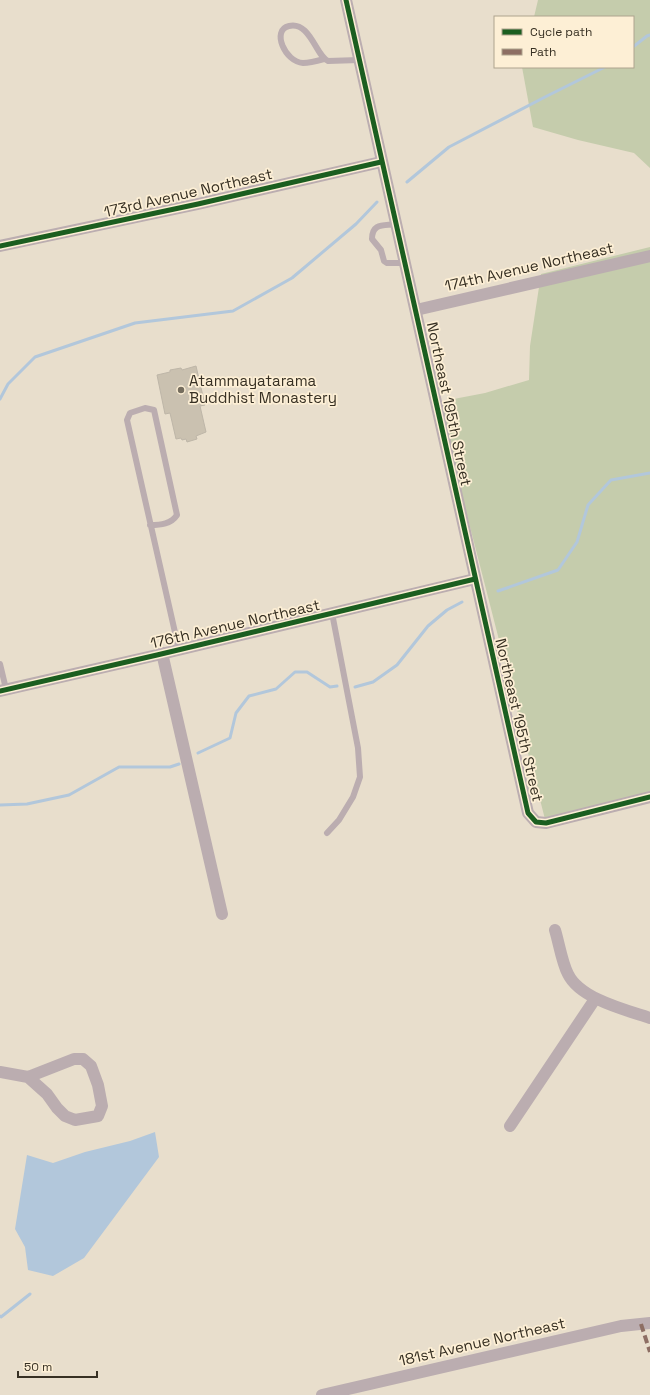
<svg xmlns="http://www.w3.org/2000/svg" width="650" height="1395" font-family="'Space Grotesk',sans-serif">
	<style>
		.forest { fill: #c5ccac }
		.water { fill: #b2c7db }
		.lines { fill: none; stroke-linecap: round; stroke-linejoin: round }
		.stream { stroke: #b2c7db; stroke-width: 3 }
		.building { fill: #cac1b0; stroke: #beb6a8 }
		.service { stroke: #bbadb0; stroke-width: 6 }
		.minor { stroke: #bbadb0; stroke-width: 12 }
		.quiet { stroke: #8d6e63; stroke-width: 4; stroke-dasharray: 8 4; stroke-linecap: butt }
		.cycleway-casing { stroke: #fdefd5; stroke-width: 8 }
		.cycleway { stroke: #1b5e20; stroke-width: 5 }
		.poi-dot { fill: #756d5e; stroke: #fdefd5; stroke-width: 1.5 }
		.labels { text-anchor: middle; stroke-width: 3.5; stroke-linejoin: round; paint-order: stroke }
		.street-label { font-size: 15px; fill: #373023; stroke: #fdefd5 }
		.poi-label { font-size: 15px; fill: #373023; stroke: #fdefd5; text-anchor: start }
	</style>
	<rect width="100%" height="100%" fill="#e8decc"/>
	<g class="forest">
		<path d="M538 0H650V168L634 153 578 140 533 127 522 67H633V17H534Z"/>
		<path d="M650 247V797L546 823 438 402 485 393 529 380 530 346 541 274Z"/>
	</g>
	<path class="water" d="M155 1132 159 1157 84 1258 53 1276 28 1270 25 1247 15 1229 27 1155 53 1163 85 1152 130 1141Z"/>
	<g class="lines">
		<g class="stream">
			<path d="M633 47 647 36 650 35"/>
			<path d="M407 182 449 147 545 97 605 67"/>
			<path d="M0 399 8 384 35 357 135 323 233 311 292 278 356 224 377 202"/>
			<path d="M498 591 558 570 577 542 588 505 611 480 650 473"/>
			<path d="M355 687 373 682 397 665 428 626 447 610 462 602"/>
			<path d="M198 753 230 738 236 713 249 696 276 689 295 672H307L330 687 337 686"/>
			<path d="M0 805 27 804 69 795 119 767H170L179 764"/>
			<path d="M0 1316 1 1317 30 1294"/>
		</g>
	</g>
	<path class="building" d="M196 366 205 405 200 406 206 432 196 436 197 439 187 442 186 439 182 440 181 438 176 439 170 413 165 414 157 375 170 372V370L181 368 182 370Z"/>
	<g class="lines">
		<g class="service">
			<path d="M324 59C317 61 310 63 303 63 285 62 271 30 289 26 310 21 316 56 328 61L359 60"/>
			<path d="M396 224C385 226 372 222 372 239L381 250 384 261 387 263H405"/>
			<path d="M150 525C161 525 171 524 177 515L154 410 145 408 130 413 127 420 179 650"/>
			<path d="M0 664 6 689"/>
			<path d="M327 833 339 820 353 797 360 777 358 748 332 613"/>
		</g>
		<g class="minor">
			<path d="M346 0 528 813 536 822 546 823 650 797"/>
			<path d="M0 246 198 204 381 162"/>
			<path d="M416 310 650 256"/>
			<path d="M162 653 222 914"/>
			<path d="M0 691 157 655 475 579"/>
			<path d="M555 930C559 943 562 963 568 974 580 999 626 1010 650 1018"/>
			<path d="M0 1072 28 1077 74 1059H83L91 1066 98 1085 102 1106 98 1116 75 1120 65 1116 57 1108 47 1094 28 1077"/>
			<path d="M510 1126 595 999"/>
			<path d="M322 1395 621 1326 650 1323"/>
		</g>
		<path class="quiet" d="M641 1324 650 1352"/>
		<g class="cycleway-casing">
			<g id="cycleway">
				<path d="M346 0 528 813 536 822 546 823 650 797"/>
				<path d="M0 246 198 204 381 162"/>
				<path d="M0 691 157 655 475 579"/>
			</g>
		</g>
		<use href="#cycleway" class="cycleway"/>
	</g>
	<circle class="poi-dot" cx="181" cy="390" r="4"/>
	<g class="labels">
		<g class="street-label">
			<text transform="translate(188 193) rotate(-13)" y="5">173rd Avenue Northeast</text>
			<text transform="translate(529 267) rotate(-13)" y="5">174th Avenue Northeast</text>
			<text transform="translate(449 404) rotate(78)" y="5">Northeast 195th Street</text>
			<text transform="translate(235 624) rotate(-13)" y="5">176th Avenue Northeast</text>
			<text transform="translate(519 720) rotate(77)" y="5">Northeast 195th Street</text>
			<text transform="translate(482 1342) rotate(-13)" y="5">181st Avenue Northeast</text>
		</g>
		<g class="poi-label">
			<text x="189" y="386">Atammayatarama<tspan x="189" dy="17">Buddhist Monastery</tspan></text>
		</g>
	</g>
	<rect x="494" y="16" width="140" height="52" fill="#fdefd5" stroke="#aea38e"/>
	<rect x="502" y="29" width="20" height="6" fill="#1b5e20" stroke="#aea38e"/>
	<text x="530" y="36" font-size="12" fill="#373023">Cycle path</text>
	<rect x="502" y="49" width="20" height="6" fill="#8d6e63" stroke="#aea38e"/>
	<text x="530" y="56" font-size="12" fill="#373023">Path</text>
	<path d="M18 1371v6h79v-6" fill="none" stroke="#373023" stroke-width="2"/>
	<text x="24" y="1371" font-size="12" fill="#373023" stroke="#fdefd5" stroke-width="3" paint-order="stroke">50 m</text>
</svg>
